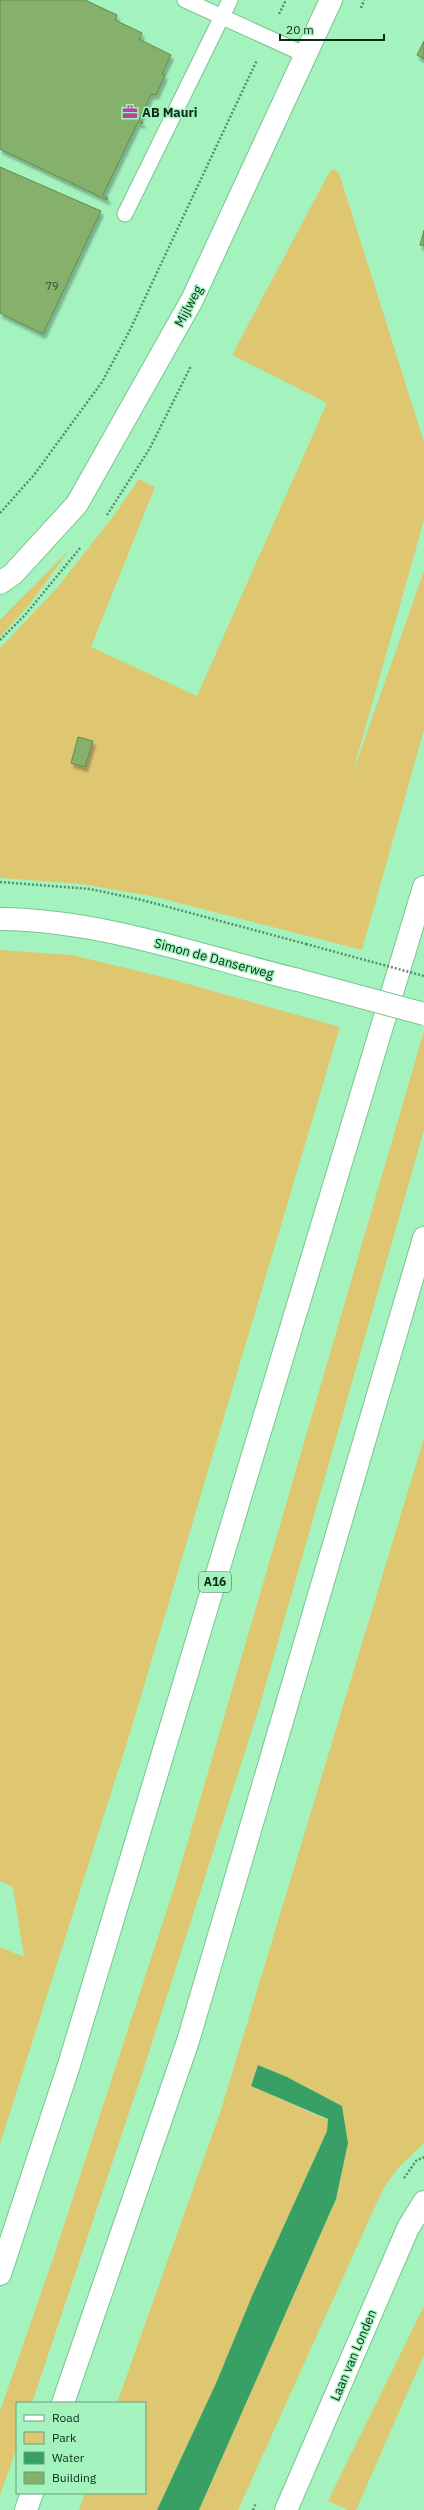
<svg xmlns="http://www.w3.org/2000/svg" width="424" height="2510" font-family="'IBM Plex Sans',sans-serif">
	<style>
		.green { fill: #dfc772 }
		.water { fill: #38a065 }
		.building { fill: #86b16d; stroke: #628b49; filter: url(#shadow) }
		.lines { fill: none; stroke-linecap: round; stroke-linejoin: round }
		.service-casing { stroke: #78c593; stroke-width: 17 }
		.tertiary-casing { stroke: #78c593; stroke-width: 24 }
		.secondary-casing { stroke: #78c593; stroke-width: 24 }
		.motorway-casing { stroke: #78c593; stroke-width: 24 }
		.path { stroke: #578e6b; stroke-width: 2.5; stroke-dasharray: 2 2; stroke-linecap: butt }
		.service { stroke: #fff; stroke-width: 15 }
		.tertiary { stroke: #fff; stroke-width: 22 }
		.secondary { stroke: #fff; stroke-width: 22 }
		.motorway { stroke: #fff; stroke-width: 22 }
		.tertiary-bridge-casing { stroke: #78c593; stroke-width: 24; stroke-linecap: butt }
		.path-bridge { stroke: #578e6b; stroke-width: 2.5; stroke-dasharray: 2 2; stroke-linecap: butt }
		.tertiary-bridge { stroke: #fff; stroke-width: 22 }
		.labels { text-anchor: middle; stroke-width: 3; stroke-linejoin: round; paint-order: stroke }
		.number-label { font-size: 11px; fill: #294c2d }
		.shield { fill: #a4f2be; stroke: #38674a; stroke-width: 1 }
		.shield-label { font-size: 12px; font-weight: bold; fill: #0a2b18 }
		.poi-label { font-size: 13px; font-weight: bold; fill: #0a2b18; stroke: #a4f2be; text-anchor: start }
		.street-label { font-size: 13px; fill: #0a2b18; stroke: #a4f2be }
	</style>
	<defs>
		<filter id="shadow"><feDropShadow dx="2.5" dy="4.5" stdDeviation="1" flood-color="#0004"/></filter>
	</defs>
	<rect width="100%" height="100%" fill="#a4f2be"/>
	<g class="green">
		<path d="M334 169 339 173 424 442V520L352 775 424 571V730L362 950 156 897 82 884 0 878V648L56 589 112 518 139 479 155 487 91 647 197 696 327 403 232 355 330 171Z"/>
		<path d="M70 549 29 605 0 637V620Z"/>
		<path d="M0 950 72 955 167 978 340 1027 130 1733 0 2144V1947L24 1957 13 1887 0 1881Z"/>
		<path d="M424 1031V1130L260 1705 143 2071 32 2403H17V2448L0 2495V2411L54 2256 176 1882Z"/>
		<path d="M424 1438V2143L399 2167 383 2189 238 2510H199L336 2199 348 2143 342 2106 287 2077 258 2065 251 2086 328 2120 327 2131 252 2296 217 2381 157 2510H79L85 2493H145V2403H117L220 2113Z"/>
		<path d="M424 2306V2355L356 2510H348L328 2501Z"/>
	</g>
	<path class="water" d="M258 2065 287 2077 342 2106 348 2143 336 2199 199 2510H157L217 2381 252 2296 327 2131 328 2119 251 2086Z"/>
	<g class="building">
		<path d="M0 0H85L117 15 115 20 142 33 139 39 171 55 162 74 165 75 156 95 151 94 139 120 143 122 142 124 138 122 103 195 108 198 107 200 0 149Z"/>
		<path d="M424 41V59L417 55Z"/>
		<path d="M0 167 101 211 43 334 0 313Z"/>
		<path d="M424 230V246L420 245Z"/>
		<path d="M78 737 93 741 85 767 71 763Z"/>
	</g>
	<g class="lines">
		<g class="service-casing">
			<g id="service">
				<path d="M185 0 306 55"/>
				<path d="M125 214 230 0"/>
			</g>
		</g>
		<g class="tertiary-casing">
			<g id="tertiary">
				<path d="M0 919C102 920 200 956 298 980"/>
				<path d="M286 2510 408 2228 424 2202"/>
			</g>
		</g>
		<g class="secondary-casing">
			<path id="secondary" d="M0 583 13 574 77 504 192 300 331 0"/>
		</g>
		<g class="motorway-casing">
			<g id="motorway">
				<path d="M0 2274 69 2065 424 887"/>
				<path d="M63 2403 188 2041 424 1238"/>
				<path d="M26 2510 32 2493"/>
			</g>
		</g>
		<g class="path">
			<path d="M361 8 364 0"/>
			<path d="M279 14 286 0"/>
			<path d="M0 513 34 475 102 382 129 332 257 60"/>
			<path d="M107 515 150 448 191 366"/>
			<path d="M0 640 25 615 81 547"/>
			<path d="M0 882 90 889 142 900 306 944"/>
			<path d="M404 2178 416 2161 424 2157"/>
			<path d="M253 2510 256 2503"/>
		</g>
		<use href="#service" class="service"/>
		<use href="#tertiary" class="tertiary"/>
		<use href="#secondary" class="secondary"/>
		<use href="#motorway" class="motorway"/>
		<g class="tertiary-bridge-casing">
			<path id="tertiary-bridge" d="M298 980 424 1014"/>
		</g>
		<path class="path-bridge" d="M306 944 424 976"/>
		<use href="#tertiary-bridge" class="tertiary-bridge"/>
	</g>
	<defs>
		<g id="office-bare" transform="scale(1.2)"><path d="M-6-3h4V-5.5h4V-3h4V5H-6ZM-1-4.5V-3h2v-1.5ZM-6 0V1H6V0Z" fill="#b444a1" stroke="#a4f2be" stroke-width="2.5" paint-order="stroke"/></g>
	</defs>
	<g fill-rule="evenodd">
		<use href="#office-bare" x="130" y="112"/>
	</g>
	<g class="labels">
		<g class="number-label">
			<text x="52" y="290">79</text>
		</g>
		<rect class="shield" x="199" y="1572" width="32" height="20" rx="3"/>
		<g class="shield-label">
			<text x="215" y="1586">A16</text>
		</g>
		<g class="poi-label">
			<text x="142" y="117">AB Mauri</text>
		</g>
		<g class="street-label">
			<text transform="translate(188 306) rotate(-62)" y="5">Mijlweg</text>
			<text transform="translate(214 958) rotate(15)" y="5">Simon de Danserweg</text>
			<text transform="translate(353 2355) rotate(-67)" y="5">Laan van Londen</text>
		</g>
	</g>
	<rect x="16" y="2402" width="130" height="92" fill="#a4f2be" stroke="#66a27c"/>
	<rect x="24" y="2415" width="20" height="6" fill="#ffffff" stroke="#66a27c"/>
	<text x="52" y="2422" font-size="12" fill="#0a2b18">Road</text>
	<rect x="24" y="2432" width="20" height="12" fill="#dfc772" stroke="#66a27c"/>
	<text x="52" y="2442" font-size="12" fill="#0a2b18">Park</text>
	<rect x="24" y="2452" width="20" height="12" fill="#38a065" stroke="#66a27c"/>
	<text x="52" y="2462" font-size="12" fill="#0a2b18">Water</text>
	<rect x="24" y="2472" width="20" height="12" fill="#86b16d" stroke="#66a27c"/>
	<text x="52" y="2482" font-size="12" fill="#0a2b18">Building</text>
	<path d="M280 34v6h104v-6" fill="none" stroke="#0a2b18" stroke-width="2"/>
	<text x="286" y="34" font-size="12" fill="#0a2b18" stroke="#a4f2be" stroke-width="3" paint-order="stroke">20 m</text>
</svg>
